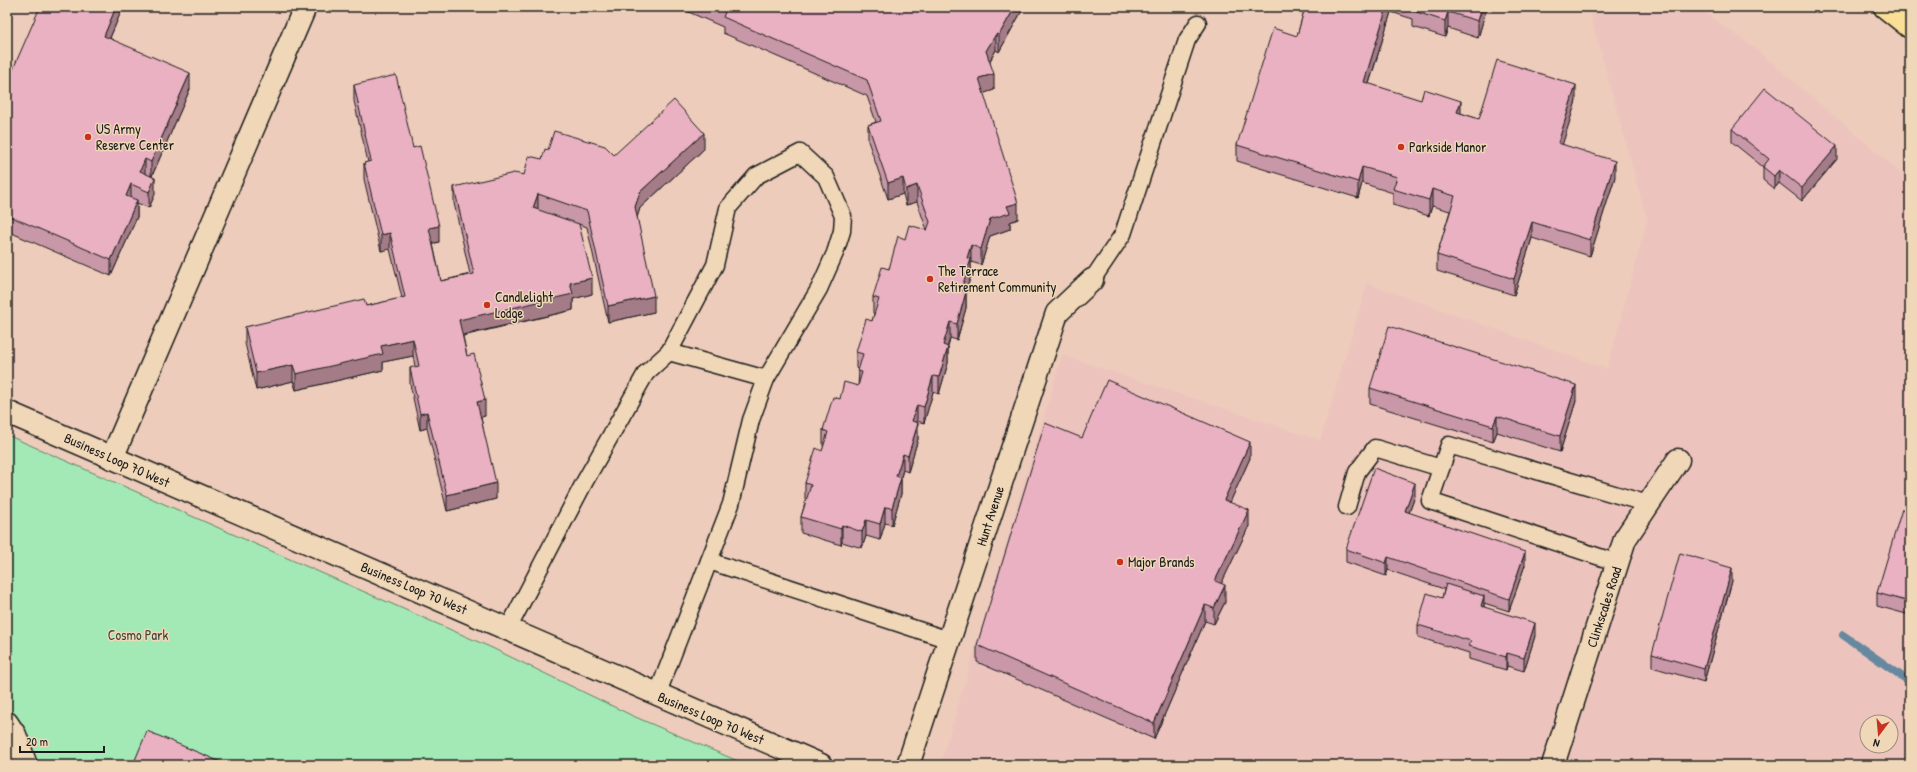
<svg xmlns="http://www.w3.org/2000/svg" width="1917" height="772" font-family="'Patrick Hand',sans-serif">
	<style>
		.built { fill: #edc4bd; fill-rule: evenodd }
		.green { fill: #a3e9b5; stroke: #608268 }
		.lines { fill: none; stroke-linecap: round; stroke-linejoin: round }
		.stream { stroke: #66899f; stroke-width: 8 }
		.service-casing { stroke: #1c1c1c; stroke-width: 19 }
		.minor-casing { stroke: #1c1c1c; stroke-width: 25 }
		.secondary-casing { stroke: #1c1c1c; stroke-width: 25 }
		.motorway-casing { stroke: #1c1c1c; stroke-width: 25 }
		.service { stroke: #efd7b7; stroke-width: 16 }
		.minor { stroke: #efd7b7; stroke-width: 22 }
		.secondary { stroke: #efd7b7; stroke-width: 22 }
		.motorway { stroke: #fbdf96; stroke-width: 22 }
		.wall { fill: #c998a8; stroke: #1c1c1c }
		.shaded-wall { fill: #a47c88; stroke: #1c1c1c }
		.building { fill: #eab1c3; stroke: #1c1c1c }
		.poi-dot { fill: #c8321e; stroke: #efd7b7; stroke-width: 1.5 }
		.labels { text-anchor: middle; stroke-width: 3; stroke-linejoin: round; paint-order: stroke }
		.poi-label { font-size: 14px; fill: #1c1c1c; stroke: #efd7b7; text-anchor: start }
		.street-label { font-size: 14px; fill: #1c1c1c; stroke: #efd7b7 }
		.park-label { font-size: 14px; fill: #37453b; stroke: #efd7b7 }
	</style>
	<rect width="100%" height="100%" fill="#ecb"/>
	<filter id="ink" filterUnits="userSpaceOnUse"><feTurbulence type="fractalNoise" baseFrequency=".025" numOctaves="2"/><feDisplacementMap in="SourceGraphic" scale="8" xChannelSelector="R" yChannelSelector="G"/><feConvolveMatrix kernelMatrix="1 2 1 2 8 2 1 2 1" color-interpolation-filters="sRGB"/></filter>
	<g filter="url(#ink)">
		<path class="built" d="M1588 7H1698L1751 45 1910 180V765H940L1062 355 1320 440 1367 283 1607 369 1647 220ZM1867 722H1891V746H1867Z"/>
		<path class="green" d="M7 435 490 647 633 716 747 765H7Z"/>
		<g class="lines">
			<path class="stream" d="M1843 635 1910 682"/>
			<g class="service-casing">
				<g id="service">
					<path d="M1092 280 1123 234 1187 40 1198 23"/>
					<path d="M669 352 766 379"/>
					<path d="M1347 507 1357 472 1375 448 1441 468"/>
					<path d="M709 561 949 640"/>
					<path d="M1618 563 1430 501 1449 445 1648 504"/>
					<path d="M508 629 585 481 646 373 669 352 715 265 728 208 756 176 800 153 826 177 843 216 842 231 835 253 819 289 766 379 751 420 731 504 657 695"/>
				</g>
			</g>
			<g class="minor-casing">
				<g id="minor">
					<path d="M112 458 303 12V7"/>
					<path d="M7 723 15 735 26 765"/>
					<path d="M908 765 1057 313 1092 280"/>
					<path d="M1553 765 1625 539 1678 460"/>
				</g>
			</g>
			<g class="secondary-casing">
				<path id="secondary" d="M7 412 821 765"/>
			</g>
			<g class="motorway-casing">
				<path id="motorway" d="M1885 7 1910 27"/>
			</g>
			<use href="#service" class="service"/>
			<use href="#minor" class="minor"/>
			<use href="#secondary" class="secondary"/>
			<use href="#motorway" class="motorway"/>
		</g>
		<g class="wall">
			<path d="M120 7V14L110 38 190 89 152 176 155 194 149 208 137 203V217L111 276 7 231V83Z"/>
			<path d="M677 7H890L895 9 1024 7 999 52 996 50 990 61 994 90 983 93 1018 219 1010 222V229L990 236 981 265 971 262V275L966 292V308L957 340 950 338 948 347V363L939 394 933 392 924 423 917 421 918 439 908 472 903 470 901 477V494L892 525 885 523 880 540 866 536 862 548 842 542 841 545 801 533V517L806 500 805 499V483L822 451 824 446H823V430L840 399 858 386 859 369 856 368V352L872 321 874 314 873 313V297L905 239 927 230 917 202 906 205 903 194 888 199 868 141V125L876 122 867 96 723 33V27Z"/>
			<path d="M1305 7H1487L1478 38 1448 28 1445 37 1413 27V19L1391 12 1369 84 1479 119 1576 101 1562 144 1615 177 1590 256 1532 238 1514 295 1437 271V255L1450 211 1432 206 1429 216 1393 205V193L1362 183 1358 198 1237 161V145L1297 36Z"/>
			<path d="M354 85 413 148 439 242 433 244 441 281 470 274 454 203V187L524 175 542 159 548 150 614 155 704 149 640 208 637 217 654 312 608 322 587 227 579 224 592 294 573 299V310L463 336 467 356 485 416 481 417 496 499 447 511 427 428 420 430 410 384V368L415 366 413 356 383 362V370L296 390 293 381 256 390 245 343V327L366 306 402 298 390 249 381 251 364 179V163L368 162 354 101Z"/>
			<path d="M1732 129 1837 159 1802 201 1779 183 1774 189 1763 180V167L1732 142Z"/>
			<path d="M1370 388 1576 401 1560 452 1497 432 1493 442 1370 404Z"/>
			<path d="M1082 438 1250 458 1230 502 1249 526 1221 584 1225 602 1214 624 1205 621 1154 739 977 662V645Z"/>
			<path d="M1415 496 1409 513 1525 565 1509 611 1484 603V607L1535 636 1524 671 1507 666 1506 670 1469 659V653L1418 637V625L1442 598 1444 589 1388 570 1386 576 1346 562V549Z"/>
			<path d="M1910 511V615L1877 606V593Z"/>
			<path d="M1732 581 1704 682 1652 667V654Z"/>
		</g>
		<g class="shaded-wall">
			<path d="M116 7H120V14L104 52V36Z"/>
			<path d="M1015 7H1024L999 52V35Z"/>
			<path d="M1387 7H1391V12L1364 99V82Z"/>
			<path d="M1482 7H1487L1478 38V21Z"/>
			<path d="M1448 12V28L1445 37V21Z"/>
			<path d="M996 34V50L986 67V51Z"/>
			<path d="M190 73V89L151 178V162Z"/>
			<path d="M994 74V90L979 95V78Z"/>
			<path d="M1576 85V101L1558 159V143Z"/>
			<path d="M1461 101V117L1457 112Z"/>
			<path d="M704 133V149L640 208 635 224V207L640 192Z"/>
			<path d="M1837 146V159L1802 201V188Z"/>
			<path d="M145 159V176L140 171Z"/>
			<path d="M1615 161V177L1590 256V240Z"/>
			<path d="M1362 167V183L1358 198V182Z"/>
			<path d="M1779 170V183L1774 189V176Z"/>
			<path d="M155 178V194L149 208V192Z"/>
			<path d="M903 178V194L888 199V183Z"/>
			<path d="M131 184V200L126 196Z"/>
			<path d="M917 185V202L906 205V189Z"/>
			<path d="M1432 189V206L1429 216V200Z"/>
			<path d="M538 194V210L533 208Z"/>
			<path d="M137 200V217L111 276V260Z"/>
			<path d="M1018 203V219L1010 222V229L990 236 981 265V249L990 219 1007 206Z"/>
			<path d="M1532 222V238L1514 295V279Z"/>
			<path d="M439 226V242L429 244V228Z"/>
			<path d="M390 233V249L381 251V235Z"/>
			<path d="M971 245V275L961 306V290L967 258Z"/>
			<path d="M592 278V294L573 299V310L459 336V320L570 283Z"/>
			<path d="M966 292V308L957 340V324Z"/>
			<path d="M654 296V312L608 322V306Z"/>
			<path d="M950 322V338L943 362V345Z"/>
			<path d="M413 339V356L383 362V370L296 390V374L381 346Z"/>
			<path d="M948 347V363L939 394V377Z"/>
			<path d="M293 365V381L256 390V373Z"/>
			<path d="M933 376V392L924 423V407Z"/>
			<path d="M1576 385V401L1560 452V436Z"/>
			<path d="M485 400V416L477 418V402Z"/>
			<path d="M917 405V421L912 437V421Z"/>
			<path d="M427 412V428L420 430V414Z"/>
			<path d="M1497 416V432L1493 442V426Z"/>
			<path d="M918 423V439L908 472V456Z"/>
			<path d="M1250 442V458L1224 516V500Z"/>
			<path d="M903 454V470L896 492V476Z"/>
			<path d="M901 478V494L892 525V508Z"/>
			<path d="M496 483V499L447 511V495Z"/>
			<path d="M1415 483V496L1405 524V511Z"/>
			<path d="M885 507V523L880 540V524Z"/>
			<path d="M1249 510V526L1215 597V581Z"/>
			<path d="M866 520V536L862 548V532Z"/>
			<path d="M842 525V542L841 545V529Z"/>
			<path d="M1525 552V565L1509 611V599Z"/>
			<path d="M1388 557V570L1386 576V563Z"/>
			<path d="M1732 568V581L1704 682V669Z"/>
			<path d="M1225 585V602L1214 624V608Z"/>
			<path d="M1484 596V609L1481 606Z"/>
			<path d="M1205 605V621L1154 739V723Z"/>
			<path d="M1535 623V636L1524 671V658Z"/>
			<path d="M1507 653V666L1506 670V657Z"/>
		</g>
		<g class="building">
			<path d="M40 7H116L104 36 190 73 151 162 145 159 140 171 155 178 149 192 131 184 126 196 137 200 111 260 7 215V83Z"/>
			<path d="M715 7H890L895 9 902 7H1015L999 35 996 34 986 51 994 74 979 78 1018 203 1007 206 1010 213 990 219 981 249 971 245 967 258 971 259 961 290 966 292 957 324 950 322 943 345 948 347 939 377 933 376 924 407 917 405 912 421 918 423 908 456 903 454 896 476 901 478 892 508 885 507 880 524 866 520 862 532 842 525 841 529 801 517 811 485 805 483 816 448 822 451 828 432 823 430 833 397 840 399 844 382 858 386 862 372 858 371 863 354 856 352 866 319 872 321 879 299 873 297 882 267 889 269 898 236 905 239 909 225 927 230 930 222 917 185 906 189 903 178 888 183 868 125 881 121 867 80 723 17 725 12Z"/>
			<path d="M1305 7H1387L1364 82 1421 100 1424 89 1461 101 1457 112 1479 119 1497 60 1576 85 1558 143 1615 161 1590 240 1532 222 1514 279 1437 255 1455 196 1432 189 1429 200 1393 189 1397 177 1362 167 1358 182 1237 145 1273 28 1297 36Z"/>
			<path d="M1415 7H1482L1478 21 1448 12 1445 21 1413 11Z"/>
			<path d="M396 75 413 148 420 146 439 226 429 228 441 281 474 274 454 187 514 173 524 175 529 156 542 159 545 149 548 150 554 131 605 146 614 155 674 100 704 133 640 192 635 207 654 296 608 306 587 211 538 194 533 208 579 224 592 278 570 283 573 294 459 320 467 356 474 354 485 400 477 402 496 483 447 495 427 412 420 414 410 368 419 366 413 339 381 346 383 354 296 374 293 365 256 373 245 327 364 299 366 306 405 297 390 233 381 235 364 163 371 161 354 85Z"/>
			<path d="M1765 88 1837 146 1802 188 1779 170 1774 176 1763 167 1769 159 1732 129Z"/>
			<path d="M1389 326 1576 385 1560 436 1497 416 1493 426 1370 388Z"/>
			<path d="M1107 380 1250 442 1224 500 1249 510 1215 581 1225 585 1214 608 1205 605 1154 723 977 645 1045 423 1082 438Z"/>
			<path d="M1374 468 1415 483 1405 511 1525 552 1509 599 1388 557 1386 563 1346 549Z"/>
			<path d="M1902 509 1910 511V602L1877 593Z"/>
			<path d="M1680 553 1732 568 1704 669 1652 654Z"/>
			<path d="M1446 584 1484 596 1481 606 1535 623 1524 658 1507 653 1506 657 1469 646 1471 641 1418 625 1427 593 1442 598Z"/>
			<path d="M147 731 228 765H133Z"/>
		</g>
	</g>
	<g class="poi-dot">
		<circle cx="88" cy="137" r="4"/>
		<circle cx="1401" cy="147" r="4"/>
		<circle cx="930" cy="279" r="4"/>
		<circle cx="487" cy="305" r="4"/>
		<circle cx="1120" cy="562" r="4"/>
	</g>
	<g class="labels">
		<g class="poi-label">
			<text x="96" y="134">US Army<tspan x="96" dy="16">Reserve Center</tspan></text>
			<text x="1409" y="152">Parkside Manor</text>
			<text x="938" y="276">The Terrace<tspan x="938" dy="16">Retirement Community</tspan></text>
			<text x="495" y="302">Candlelight<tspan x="495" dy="16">Lodge</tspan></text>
			<text x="1128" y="567">Major Brands</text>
		</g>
		<g class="street-label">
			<text transform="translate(117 460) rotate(24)" y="5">Business Loop 70 West</text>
			<text transform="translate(990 516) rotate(-72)" y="5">Hunt Avenue</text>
			<text transform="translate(414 588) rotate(23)" y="5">Business Loop 70 West</text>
			<text transform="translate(1604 607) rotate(-72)" y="5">Clinkscales Road</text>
			<text transform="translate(711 718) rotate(23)" y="5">Business Loop 70 West</text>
		</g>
		<g class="park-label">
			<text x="138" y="640">Cosmo Park</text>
		</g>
	</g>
	<rect width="1917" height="772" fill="none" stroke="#efd7b7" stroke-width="24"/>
	<rect x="12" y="12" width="1893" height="748" fill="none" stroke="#1c1c1c" stroke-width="1.5" filter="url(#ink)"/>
	<g transform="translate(1879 734) rotate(196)"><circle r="19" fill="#efd7b7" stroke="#9b8c79"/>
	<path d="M0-3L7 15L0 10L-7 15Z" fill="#c8321e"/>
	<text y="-6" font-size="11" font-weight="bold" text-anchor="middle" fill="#1c1c1c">N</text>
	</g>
	<path d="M20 746v6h84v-6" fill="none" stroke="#1c1c1c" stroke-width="2"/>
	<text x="26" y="746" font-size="12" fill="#1c1c1c" stroke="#efd7b7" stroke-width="3" paint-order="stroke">20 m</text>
</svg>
